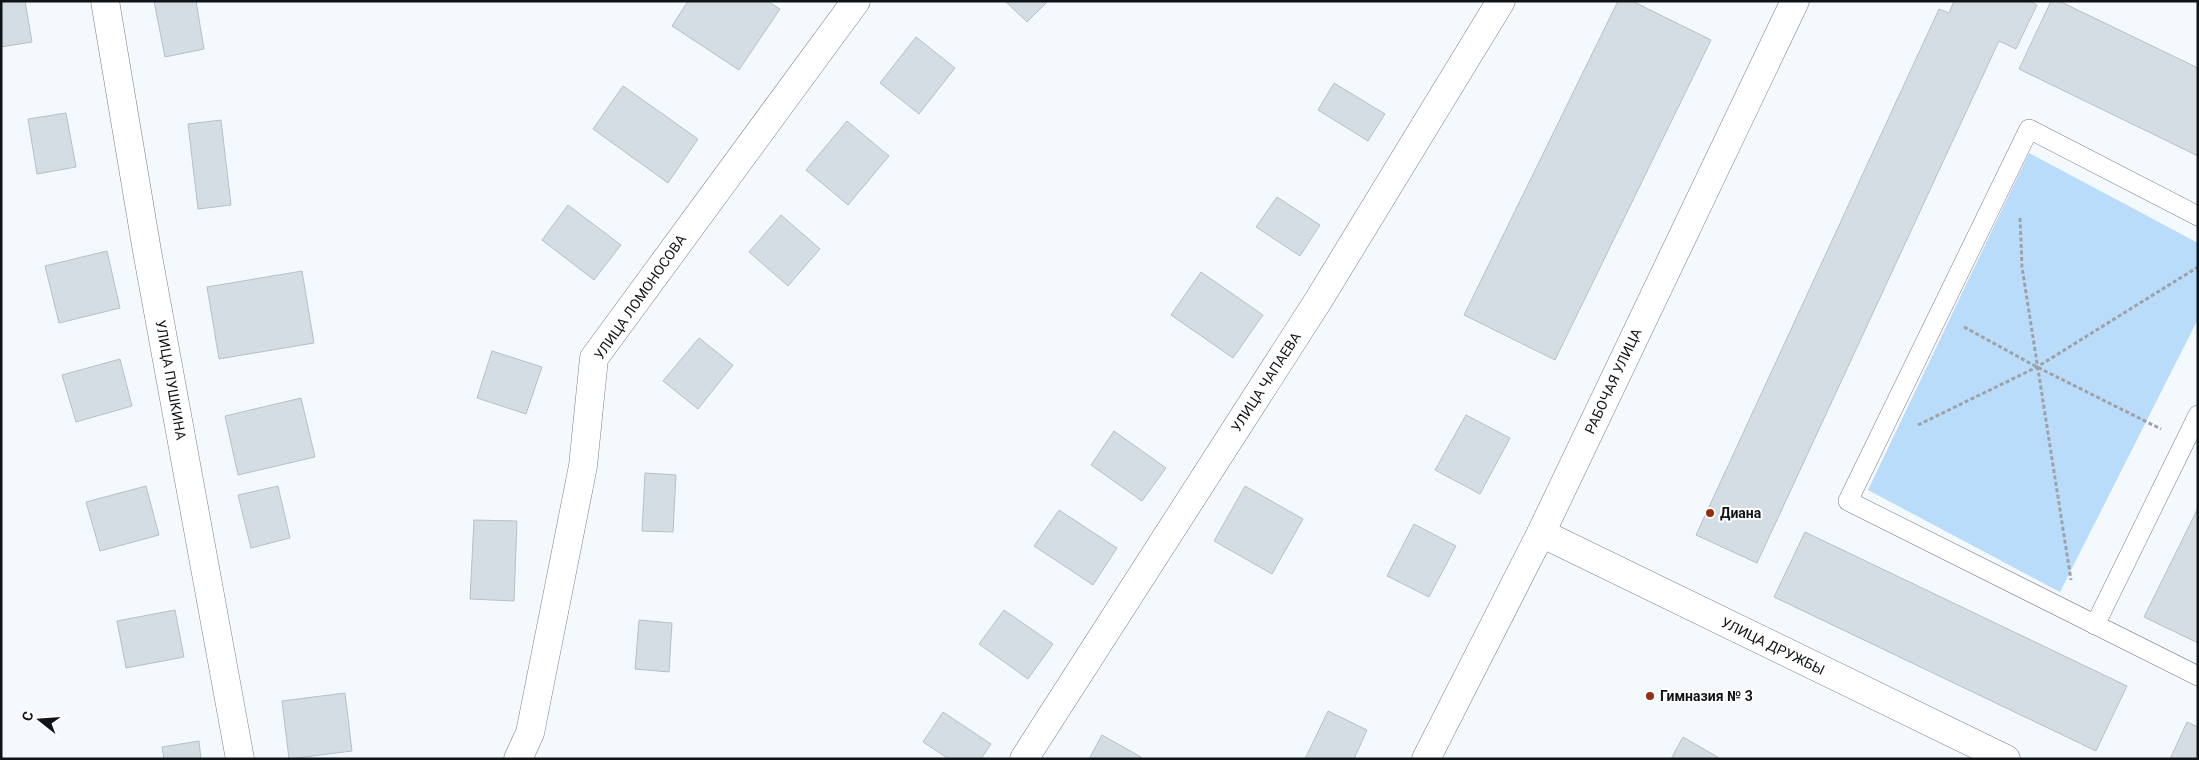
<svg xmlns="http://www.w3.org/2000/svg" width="2199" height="760" font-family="Roboto,sans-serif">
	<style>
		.green { fill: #badcfb }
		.building { fill: #d4dde4; stroke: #b8c0c7 }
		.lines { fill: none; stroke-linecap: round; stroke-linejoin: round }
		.service-casing { stroke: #798087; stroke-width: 20 }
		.minor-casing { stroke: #798087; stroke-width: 29 }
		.tertiary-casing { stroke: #798087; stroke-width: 29 }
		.path { stroke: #9ea2a6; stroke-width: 3; stroke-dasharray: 4 2.5; stroke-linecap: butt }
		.service { stroke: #fff; stroke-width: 19 }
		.minor { stroke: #fff; stroke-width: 28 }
		.tertiary { stroke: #fff; stroke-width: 28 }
		.poi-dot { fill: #962e10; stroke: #fff; stroke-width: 2 }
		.labels { text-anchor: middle; stroke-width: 4; stroke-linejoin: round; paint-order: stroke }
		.street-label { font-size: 14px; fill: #111417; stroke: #fff }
		.poi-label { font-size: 14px; font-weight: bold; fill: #111417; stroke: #fff; text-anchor: start }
	</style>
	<rect width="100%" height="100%" fill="#f4f9fe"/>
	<path class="green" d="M2029 153 2198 243V319L2060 592 1868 490Z"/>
	<g class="building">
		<path d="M1 1H25L32 42 1 47Z"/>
		<path d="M154 1H196L204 49 165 57Z"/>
		<path d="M688 1H767L780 9 739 70 672 26Z"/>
		<path d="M1005 1H1048L1027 22Z"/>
		<path d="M1618 1H1632L1711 40 1555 360 1464 315Z"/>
		<path d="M1954 1H2030L2037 5 2016 49 1999 41 1757 563 1696 535 1939 9 1949 13Z"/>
		<path d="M2051 1H2059L2198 68V156L2019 69Z"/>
		<path d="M916 37 955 68 919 114 880 83Z"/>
		<path d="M1334 83 1385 114 1368 141 1318 110Z"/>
		<path d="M623 86 698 139 668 183 593 129Z"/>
		<path d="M66 113 76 167 37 174 28 119Z"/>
		<path d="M221 120 231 205 198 209 188 124Z"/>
		<path d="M847 121 889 156 848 205 806 170Z"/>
		<path d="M1277 197 1320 225 1300 256 1256 227Z"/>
		<path d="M568 205 621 245 594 280 542 240Z"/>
		<path d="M781 215 820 249 788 286 749 252Z"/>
		<path d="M107 251 120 308 59 323 45 266Z"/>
		<path d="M302 271 314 343 219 359 207 287Z"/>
		<path d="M1201 272 1263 315 1233 358 1171 315Z"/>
		<path d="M699 338 733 365 698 409 663 381Z"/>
		<path d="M492 351 542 367 526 414 477 398Z"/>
		<path d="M120 359 132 406 76 422 62 375Z"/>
		<path d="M301 398 315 457 238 475 225 416Z"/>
		<path d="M1466 415 1510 438 1480 494 1435 470Z"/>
		<path d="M1114 431 1166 468 1142 501 1091 465Z"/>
		<path d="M645 473 676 475 673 532 642 531Z"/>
		<path d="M146 486 159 535 100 551 86 502Z"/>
		<path d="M278 486 290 538 251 548 238 495Z"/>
		<path d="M1245 486 1303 519 1272 574 1214 541Z"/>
		<path d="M2198 508V643L2144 617Z"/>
		<path d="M1059 510 1117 548 1093 585 1034 546Z"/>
		<path d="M474 520 517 521 514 601 470 599Z"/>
		<path d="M1414 524 1456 546 1429 597 1387 576Z"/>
		<path d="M1805 532 2127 686 2096 751 1774 597Z"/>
		<path d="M175 610 184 657 126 668 117 621Z"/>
		<path d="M1004 610 1053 644 1028 679 979 644Z"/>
		<path d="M639 620 672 623 669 672 635 669Z"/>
		<path d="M345 693 352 751 289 759 282 701Z"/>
		<path d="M1328 711 1367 730 1354 759H1305Z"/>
		<path d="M943 712 991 744 981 759H949L923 742Z"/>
		<path d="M2187 722 2198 727V759H2170Z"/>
		<path d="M1102 735 1141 757 1140 759H1089Z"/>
		<path d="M1683 737 1721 759H1671Z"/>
		<path d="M199 741 201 759H164L162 747Z"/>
	</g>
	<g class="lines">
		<g class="service-casing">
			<g id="service">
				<path d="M2198 216 2029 129 1848 501 2198 676"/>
				<path d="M2095 625 2198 415"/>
			</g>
		</g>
		<g class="minor-casing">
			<g id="minor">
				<path d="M105 1 147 251 240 759"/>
				<path d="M1541 533 2006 759"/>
				<path d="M518 759 530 733 583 466 594 358 856 1"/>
				<path d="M1024 759 1318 301 1501 1"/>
			</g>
		</g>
		<g class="tertiary-casing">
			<path id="tertiary" d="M1426 759 1541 533 1795 1"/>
		</g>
		<g class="path">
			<path d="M2020 218 2022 267 2071 580"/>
			<path d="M1964 327 2037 367 2161 429"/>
			<path d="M1918 425 2037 367 2198 267"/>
		</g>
		<use href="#service" class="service"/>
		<use href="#minor" class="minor"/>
		<use href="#tertiary" class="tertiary"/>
	</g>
	<g class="poi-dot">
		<circle cx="1710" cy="513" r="5"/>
		<circle cx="1650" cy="696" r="5"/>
	</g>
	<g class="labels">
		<g class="street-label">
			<text transform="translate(640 297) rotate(-55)" y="5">УЛИЦА ЛОМОНОСОВА</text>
			<text transform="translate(171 380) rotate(80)" y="5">УЛИЦА ПУШКИНА</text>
			<text transform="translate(1613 381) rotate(-65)" y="5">РАБОЧАЯ УЛИЦА</text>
			<text transform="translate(1266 382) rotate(-57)" y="5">УЛИЦА ЧАПАЕВА</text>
			<text transform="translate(1773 646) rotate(26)" y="5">УЛИЦА ДРУЖБЫ</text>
		</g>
		<g class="poi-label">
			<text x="1720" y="518">Диана</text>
			<text x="1660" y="701">Гимназия № 3</text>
		</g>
	</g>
	<rect width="2199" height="760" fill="none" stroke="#111417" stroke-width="5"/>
	<g transform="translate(40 720) rotate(287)" stroke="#ffffff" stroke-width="4" paint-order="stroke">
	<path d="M0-4L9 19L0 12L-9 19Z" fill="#111417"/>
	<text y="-8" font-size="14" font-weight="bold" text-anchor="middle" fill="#111417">С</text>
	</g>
</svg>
